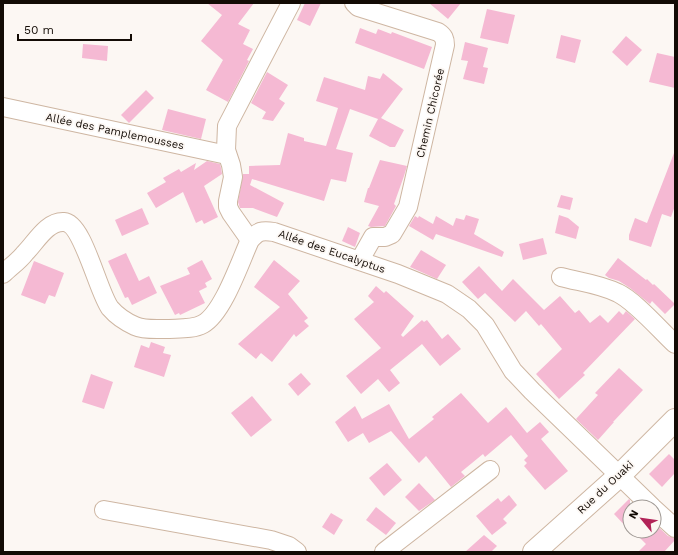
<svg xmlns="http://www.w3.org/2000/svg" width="678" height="555" font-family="'Work Sans',sans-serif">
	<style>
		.building { fill: #f5b9d3 }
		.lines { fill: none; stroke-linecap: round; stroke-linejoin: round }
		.minor-casing { stroke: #ceb6a2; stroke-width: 20 }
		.tertiary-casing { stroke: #ceb6a2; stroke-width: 24 }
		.minor { stroke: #fff; stroke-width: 18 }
		.tertiary { stroke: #fff; stroke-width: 22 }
		.labels { text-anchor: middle; stroke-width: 3.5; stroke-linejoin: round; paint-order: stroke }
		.street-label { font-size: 11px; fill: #130b05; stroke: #fcf7f3 }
	</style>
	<rect width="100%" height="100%" fill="#fcf7f3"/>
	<g class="building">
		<path d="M207 3H254L238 24 250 30 243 44 253 49 247 60 249 61 228 102 206 90 223 60 201 41 222 15Z"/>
		<path d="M305 3H321L310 26 297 20Z"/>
		<path d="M429 3H461L448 19Z"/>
		<path d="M487 9 515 15 508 44 480 38Z"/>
		<path d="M360 28 376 34 378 29 391 34 392 32 432 47 424 69 355 43Z"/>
		<path d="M561 35 581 40 575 63 556 58Z"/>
		<path d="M626 36 642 50 627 66 612 52Z"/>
		<path d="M465 42 488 48 483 67 488 68 484 84 463 79 468 61 461 60Z"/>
		<path d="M83 44 108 46 107 61 82 58Z"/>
		<path d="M657 53 675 57V88L649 82Z"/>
		<path d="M267 72 288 85 279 99 285 103 273 121 262 119 266 112 251 103Z"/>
		<path d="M383 73 403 89 381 118 404 130 395 147H390L369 136 378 119 350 109 336 149 353 153 346 182 331 179 324 201 252 179 250 185 284 203 277 217 253 208H240L238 202 243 174H249V166L280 165 288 133 304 138V141L326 146 338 108 316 101 324 77 365 90 368 76 380 79Z"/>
		<path d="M146 90 154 98 129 123 121 115Z"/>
		<path d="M168 109 206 119 201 139 162 130Z"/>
		<path d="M674 153 675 206 671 217 662 214 651 247 629 240V235L635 218 647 223Z"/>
		<path d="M380 160 407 166 404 176 394 204 396 206 385 226 371 227 368 226 379 206 364 202 368 188H369Z"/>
		<path d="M207 161 220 164 221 168 222 174 204 186 218 217 204 224 202 220 196 223 183 192 156 208 147 193 166 182 163 178 179 169 181 172 196 163 194 170Z"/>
		<path d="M561 195 573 198 570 210 557 207Z"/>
		<path d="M142 208 149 224 122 236 115 220Z"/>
		<path d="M466 215 479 219 474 234 504 252 502 257 436 234 433 240 409 226 415 216 418 218 419 216 433 224 436 216 453 226 456 218 464 220Z"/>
		<path d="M559 215 568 218 579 227 576 239 555 233Z"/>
		<path d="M348 227 360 233 355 247 342 241Z"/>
		<path d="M543 238 547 254 523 260 519 244Z"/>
		<path d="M421 250 446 265 437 279 410 267Z"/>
		<path d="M126 253 139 281 149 276 157 293 132 305 128 297 125 298 108 261Z"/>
		<path d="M618 258 646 280 647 279 653 285 654 284 675 304 665 314 652 301 650 304 630 288 619 281 609 278 605 275Z"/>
		<path d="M202 260 212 279 205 283 207 287 199 291 205 303 180 315 179 313 175 315 160 286 190 274 187 268Z"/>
		<path d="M274 260 300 281 288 294 308 318 304 321 309 326 296 337 294 334 272 362 261 353 256 359 238 344 280 307 254 287Z"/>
		<path d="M34 261 64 273 55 297 49 295 45 304 21 295Z"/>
		<path d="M479 266 502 291 513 279 544 310 560 296 575 313 579 310 590 323 600 315 608 323 619 311 623 315 626 311 635 319 583 373 585 375 559 399 536 374 562 349 541 324 539 326 526 311 515 322 485 293 478 299 462 282Z"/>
		<path d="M376 286 384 293 386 291 414 316 401 335 403 337 422 320 424 322 427 320 442 339 448 334 461 349 440 366 422 344 390 370 400 383 389 392 378 379 361 394 346 376 381 348 354 319 374 302 368 296Z"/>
		<path d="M151 342 165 347 163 353 171 355 164 377 134 367 141 345 149 348Z"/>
		<path d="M619 368 643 390 613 422H614L598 440 576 419 598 395 595 393Z"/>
		<path d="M301 373 311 384 298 396 288 384Z"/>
		<path d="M91 374 113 382 104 409 82 402Z"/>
		<path d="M461 393 488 423 506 407 527 433 540 422 549 432 541 439 568 471 545 490 524 466 527 463 524 460 528 456 511 435 485 457 483 454 461 472 465 476 451 487 426 456 419 463 391 431 369 443 363 433 348 442 335 422 355 406 362 419 389 404 409 439 434 419 432 417Z"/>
		<path d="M252 396 272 420 251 437 231 413Z"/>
		<path d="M669 454 675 460V473L662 487 649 474Z"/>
		<path d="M387 463 402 480 384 496 369 478Z"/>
		<path d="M419 483 435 500 419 511 405 497Z"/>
		<path d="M509 495 517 505 503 519 507 523 492 535 476 516 498 498 501 502Z"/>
		<path d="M629 499 630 500V531L614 514Z"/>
		<path d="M376 507 396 523 386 535 366 520Z"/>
		<path d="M331 513 343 520 334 535 322 527Z"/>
		<path d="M654 523 668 536 675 538V540L664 552H638L646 544 633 531H654Z"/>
		<path d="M484 535 497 546 491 552H465Z"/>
	</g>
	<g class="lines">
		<g class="minor-casing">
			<g id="minor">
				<path d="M354 3 358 7 438 32C444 36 445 39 445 45L408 207 392 234 385 237H373L360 260"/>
				<path d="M3 107 227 155"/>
				<path d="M250 240 231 213 228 207V201L233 177 231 165 226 150 227 126 291 3"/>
				<path d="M3 274C10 267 19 261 25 253 36 242 47 221 64 222 83 223 98 292 110 308 116 315 126 322 135 326 144 330 155 329 165 329 177 328 192 330 203 324 223 313 240 262 250 240 258 231 262 230 274 232L398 274 447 294 469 309 485 325 513 371 532 391 652 507"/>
				<path d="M561 277C580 282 600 284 618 293 635 301 660 330 675 344"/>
				<path d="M654 509 675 528"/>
				<path d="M104 510 271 540 289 546 297 552"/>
				<path d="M384 552 490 470"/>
			</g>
		</g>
		<g class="tertiary-casing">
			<path id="tertiary" d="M534 552 619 476 675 420"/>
		</g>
		<use href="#minor" class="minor"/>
		<use href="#tertiary" class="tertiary"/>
	</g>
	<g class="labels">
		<g class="street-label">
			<text transform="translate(430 113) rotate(-77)" y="4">Chemin Chicorée</text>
			<text transform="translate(115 131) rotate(12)" y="4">Allée des Pamplemousses</text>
			<text transform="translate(332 251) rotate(19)" y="4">Allée des Eucalyptus</text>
			<text transform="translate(605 487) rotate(-43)" y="4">Rue du Ouaki</text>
		</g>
	</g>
	<rect width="678" height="555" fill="none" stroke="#130b05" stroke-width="8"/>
	<g transform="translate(642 519) rotate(299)"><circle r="19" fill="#fcf7f3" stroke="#9f9994"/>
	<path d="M0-3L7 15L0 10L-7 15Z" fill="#b22358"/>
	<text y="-6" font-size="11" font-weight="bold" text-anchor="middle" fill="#130b05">N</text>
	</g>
	<path d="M18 34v6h113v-6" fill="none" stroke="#130b05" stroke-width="2"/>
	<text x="24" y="34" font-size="12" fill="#130b05" stroke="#fcf7f3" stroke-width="3" paint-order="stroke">50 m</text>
</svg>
